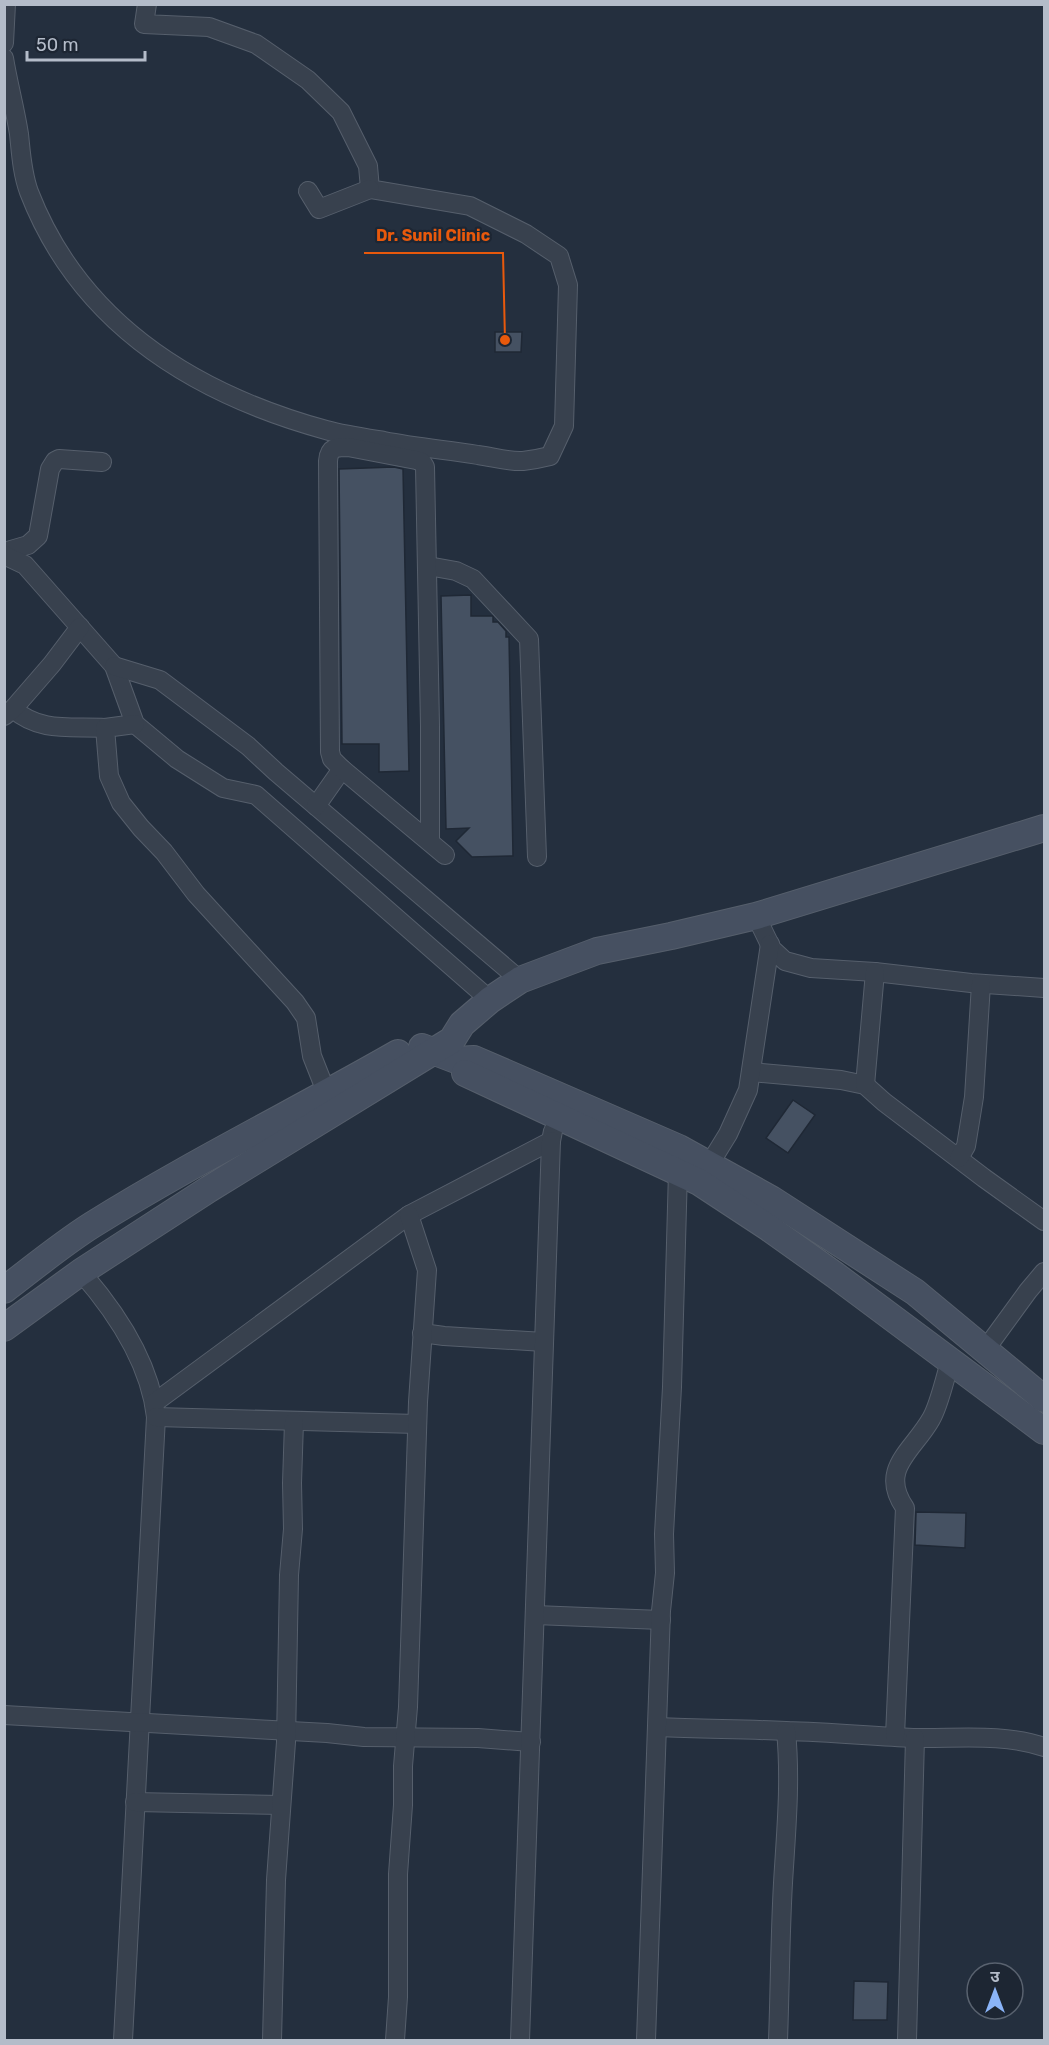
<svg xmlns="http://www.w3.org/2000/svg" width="1049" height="2045" font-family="Rubik,'Noto Sans Devanagari',sans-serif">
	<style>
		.building { fill: #455162; stroke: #1f2835; stroke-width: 1.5 }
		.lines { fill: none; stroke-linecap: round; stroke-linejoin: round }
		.street-casing { stroke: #565f6c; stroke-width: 20 }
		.secondary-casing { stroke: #565f6c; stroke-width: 28 }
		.street { stroke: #38414e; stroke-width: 18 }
		.secondary { stroke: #465061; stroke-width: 26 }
		.leader { fill: none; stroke: #e8590c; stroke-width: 2 }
		.callout-dot { fill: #e8590c; stroke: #1d2633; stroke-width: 2 }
		.callout-label { font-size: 16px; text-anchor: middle; font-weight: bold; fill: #e8590c; stroke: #1d2633; stroke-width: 4.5; stroke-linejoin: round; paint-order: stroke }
	</style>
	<rect width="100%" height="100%" fill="#242f3e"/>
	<g class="building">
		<path d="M495 332H522L521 352H495Z"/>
		<path d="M394 467 403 469 409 771 379 772V744H342L339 469Z"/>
		<path d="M471 595V616H493V622H498L506 631V637H509L513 856 472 857 456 841 469 828 446 829 441 596Z"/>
		<path d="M793 1100 815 1115 788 1153 766 1138Z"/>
		<path d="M916 1512 966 1513 965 1548 915 1545Z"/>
		<path d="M854 1981 888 1982 887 2020H853Z"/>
	</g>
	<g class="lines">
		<g class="street-casing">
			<g id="street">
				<path d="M4 43 6 4"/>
				<path d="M4 58C8 83 15 108 19 134 21 153 22 173 29 192 80 324 195 394 326 430 344 435 365 438 384 441 415 447 447 450 478 455 493 457 509 462 523 461 532 460 542 458 550 456L564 426 568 285 559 256 526 234 470 206 370 189 368 166 341 112 308 80 256 44 209 27 144 24 147 4"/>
				<path d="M308 191 319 209 370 189"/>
				<path d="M4 552 28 545 38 536 50 469 55 461 59 459 102 462"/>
				<path d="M4 555 25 565 114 666 135 724 177 759 223 788 256 795 490 1000"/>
				<path d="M428 566 456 571 473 579 529 639 537 857"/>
				<path d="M114 666 160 680 248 746 276 772 520 980"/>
				<path d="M13 709C41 733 71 726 105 728"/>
				<path d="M4 716 13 709 52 664 80 627"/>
				<path d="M135 724 105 728 109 776 121 803 141 828 164 852 196 894 295 1002 306 1018 312 1056 327 1094"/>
				<path d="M316 806 342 769"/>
				<path d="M430 842V726L425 467 422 462 416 460 348 447C336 447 329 447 328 461L330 752 332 759 342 769 445 855"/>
				<path d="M756 916 772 949 785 961 811 968 875 972 971 983 1044 988"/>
				<path d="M751 1072 841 1080 865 1085 884 1102 984 1178 1044 1221"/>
				<path d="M865 1085 875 972"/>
				<path d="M959 1158 966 1146 974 1097 981 984"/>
				<path d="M704 1173 728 1134 748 1090 770 944"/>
				<path d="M81 1272C116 1312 150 1363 156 1417L123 2040"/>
				<path d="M422 1333 444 1336 544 1342"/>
				<path d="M985 1350 1028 1291 1044 1272"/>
				<path d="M154 1403 409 1215 551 1141 553 1131"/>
				<path d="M156 1417 417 1424"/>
				<path d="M535 1615 661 1620"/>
				<path d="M4 1715 327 1733 364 1737 478 1738 531 1742"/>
				<path d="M658 1727C701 1729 743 1729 786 1731 828 1732 871 1736 913 1738 957 1739 1002 1733 1044 1747"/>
				<path d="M895 1736 905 1508C878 1469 913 1451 931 1419 939 1406 945 1378 950 1362"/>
				<path d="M135 1802 281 1805"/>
				<path d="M272 2040 276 1880 286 1742 289 1575 293 1529 292 1483 294 1422"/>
				<path d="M395 2040 398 1997V1874L403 1805V1766L408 1707 418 1402 427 1270 409 1215"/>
				<path d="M520 2040 551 1141"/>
				<path d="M646 2040 661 1611 665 1573 664 1534 672 1387 678 1171"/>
				<path d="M778 2040C780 1988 780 1936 783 1883 786 1832 791 1782 786 1731"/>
				<path d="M907 2040 915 1738"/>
			</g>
		</g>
		<g class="secondary-casing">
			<g id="secondary">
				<path d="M422 1047 456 1060 474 1059 679 1148 771 1199 915 1292 1044 1399"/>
				<path d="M465 1073 699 1182 769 1228 835 1275 1044 1431"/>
				<path d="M4 1290C33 1268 62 1244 92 1225 191 1163 297 1111 398 1053"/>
				<path d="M4 1328 81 1272 209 1189 452 1040 462 1024 490 1000 520 980 597 951 671 936 756 916 1044 828"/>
			</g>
		</g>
		<use href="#street" class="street"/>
		<use href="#secondary" class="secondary"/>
	</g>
	<path class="leader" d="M505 340L503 253H364"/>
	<circle class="callout-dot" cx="505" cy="340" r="6"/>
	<g class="callout-label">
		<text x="433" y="241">Dr. Sunil Clinic</text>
	</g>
	<rect width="1049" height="2045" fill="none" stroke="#b4bcc9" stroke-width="12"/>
	<g transform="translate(995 1991)"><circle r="28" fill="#1d2633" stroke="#59626f" stroke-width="1.5"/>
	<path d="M0-4.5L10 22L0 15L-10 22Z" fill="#8ab4f8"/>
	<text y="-9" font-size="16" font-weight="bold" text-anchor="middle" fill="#b4bcc9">उ</text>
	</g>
	<path d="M27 51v9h118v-9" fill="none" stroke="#b4bcc9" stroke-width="3"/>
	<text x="36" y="51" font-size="18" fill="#b4bcc9" stroke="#1d2633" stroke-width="4.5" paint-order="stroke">50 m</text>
</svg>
